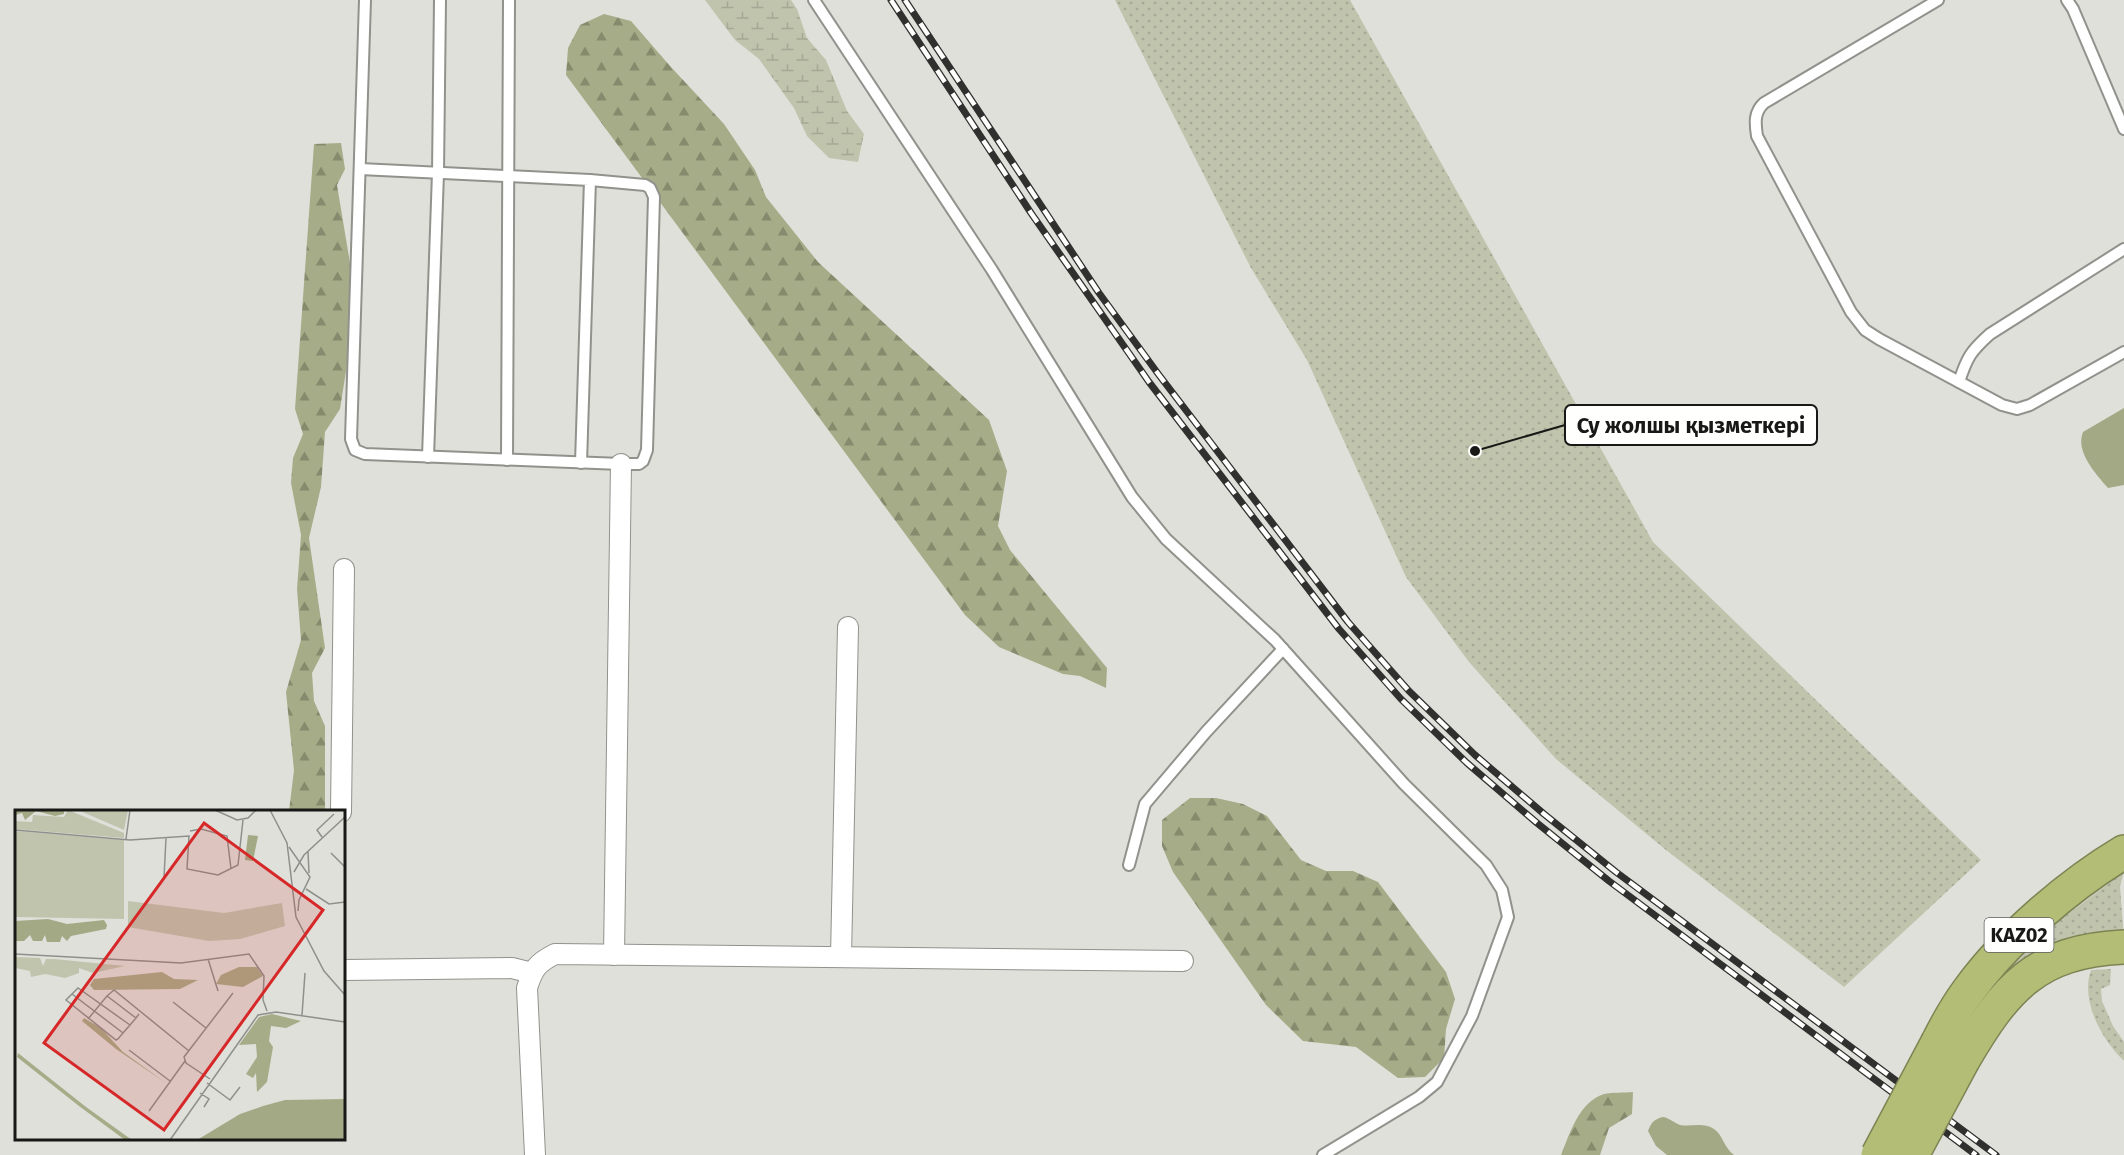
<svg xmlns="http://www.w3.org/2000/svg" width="2124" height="1155" font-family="'Fira Sans',sans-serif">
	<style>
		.grass { fill: url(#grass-dots) }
		.forest { fill: url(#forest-firs) }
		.wetland { fill: url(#wetland-marsh) }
		.water { fill: #a3a985 }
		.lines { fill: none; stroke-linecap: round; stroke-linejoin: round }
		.lane-casing { stroke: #91928c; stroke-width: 14 }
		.street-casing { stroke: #91928c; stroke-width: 22 }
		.highway-casing { stroke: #7d8454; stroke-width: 36 }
		.lane { stroke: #fff; stroke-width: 10 }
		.street { stroke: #fff; stroke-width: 20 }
		.highway { stroke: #b3bd75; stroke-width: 33 }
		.rail-casing { stroke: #30312e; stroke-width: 7 }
		.rail { stroke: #fffffe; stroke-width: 4.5; stroke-dasharray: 14; stroke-linecap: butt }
		.highway-bridge-casing { stroke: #7d8454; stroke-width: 36; stroke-linecap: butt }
		.highway-bridge { stroke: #b3bd75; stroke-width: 33 }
		.labels { text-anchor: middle; stroke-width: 5; stroke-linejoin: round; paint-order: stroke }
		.shield { fill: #fffffe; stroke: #5d5e5c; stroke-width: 1.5 }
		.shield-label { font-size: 20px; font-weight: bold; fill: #181916 }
		.inset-road { fill: none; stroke: #8f908c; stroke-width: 1.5 }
		.view { fill: #d62828; fill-opacity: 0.15; stroke: #d62828; stroke-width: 3 }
		.inset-edge { fill: none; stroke: #181916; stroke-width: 3 }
		.leader { fill: none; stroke: #181916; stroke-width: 2 }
		.callout-dot { fill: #181916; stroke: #fffffe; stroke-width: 2 }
		.callout { fill: #fffffe; stroke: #181916; stroke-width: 2 }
		.callout-label { font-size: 22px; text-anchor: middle; font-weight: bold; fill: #181916 }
	</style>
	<defs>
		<pattern id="grass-dots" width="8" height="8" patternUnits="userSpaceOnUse" patternTransform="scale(1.5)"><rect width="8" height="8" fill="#c0c4ad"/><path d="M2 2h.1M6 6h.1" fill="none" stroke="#a4a894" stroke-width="1.8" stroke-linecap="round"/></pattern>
		<pattern id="forest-firs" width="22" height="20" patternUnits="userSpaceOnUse" patternTransform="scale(1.5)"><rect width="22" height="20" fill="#a7ac88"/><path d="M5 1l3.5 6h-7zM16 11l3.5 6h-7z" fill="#878b6e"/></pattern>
		<pattern id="wetland-marsh" width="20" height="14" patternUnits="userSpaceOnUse" patternTransform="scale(1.5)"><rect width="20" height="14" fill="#c0c4ad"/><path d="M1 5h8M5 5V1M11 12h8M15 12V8" fill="none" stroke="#a4a894"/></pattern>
	</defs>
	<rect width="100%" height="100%" fill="#dfe0da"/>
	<g class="grass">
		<path d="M1115 0H1350L1653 542 1981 860 1844 987 1666 850 1556 759 1469 662 1406 577 1307 360 1251 268Z"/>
		<path d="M2124 872 2120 886 2124 939 2060 942 2000 972 2036 938Z"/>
		<path d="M2111 969 2110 985 2101 989 2102 1001 2113 1026 2124 1042V1061C2102 1040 2080 1001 2091 970Z"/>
	</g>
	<g class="forest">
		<path d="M604 14 631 21 670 66 724 124 755 170 766 197 818 262 989 420 1007 471 998 526 1010 550 1107 668 1106 688 1080 676 1063 674 999 647 965 615 566 75 568 48 580 25Z"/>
		<path d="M341 143 345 169 337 185 355 293 354 321 340 409 325 432 321 487 309 538 325 648 312 673 314 701 325 726V811H289L294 770 286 692 301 640 297 589 301 535 291 483 293 458 303 434 295 409 314 144Z"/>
		<path d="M1190 798H1216L1243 804 1267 816 1301 860 1326 871H1353L1378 882 1446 972 1455 999 1446 1029 1444 1058 1425 1077 1398 1078 1356 1047 1303 1041 1266 1005 1173 872 1162 846V820Z"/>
		<path d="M1633 1092 1632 1114 1609 1128 1600 1155H1561C1570 1133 1579 1102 1604 1094 1613 1092 1624 1093 1633 1092Z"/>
	</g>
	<path class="wetland" d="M705 0H791L797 9 807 38 826 60 847 111 864 134 858 162 829 158 807 136 794 108 759 59 735 40Z"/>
	<g class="water">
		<path d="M2124 408V485L2108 488C2096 474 2075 452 2083 432Z"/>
		<path d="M1663 1117C1670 1118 1674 1123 1680 1125 1691 1127 1704 1122 1714 1129 1723 1135 1724 1148 1734 1155H1667L1656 1146 1648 1131C1651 1123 1654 1119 1663 1117Z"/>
	</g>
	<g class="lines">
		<g class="lane-casing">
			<g id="lane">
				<path d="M365 0 351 439 355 450 365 454 621 464H639L643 461 647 450 654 197 650 188 645 185 590 180"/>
				<path d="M814 0 992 270 1132 497 1166 539 1275 640 1404 784 1486 865 1502 890 1508 917 1472 1016 1437 1082 1419 1097 1323 1155"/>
				<path d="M1938 0 1764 103C1754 112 1755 123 1757 136L1851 312 1865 330 1879 339 2002 405 2017 409 2030 405 2124 352"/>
				<path d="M2067 0 2073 9 2124 129"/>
				<path d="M360 169 590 180 581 463"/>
				<path d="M1959 382C1967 357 1971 351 1990 334L2124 249"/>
				<path d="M428 457 438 173 440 0"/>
				<path d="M507 460 509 0"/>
				<path d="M1129 865 1145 804 1206 732 1283 649"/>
			</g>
		</g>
		<g class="street-casing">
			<g id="street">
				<path d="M341 812 344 569"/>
				<path d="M614 955 621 464"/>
				<path d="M841 957 848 627"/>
				<path d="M344 970 512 968 532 973"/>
				<path d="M535 1155 527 988C533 969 537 963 555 954L1183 961"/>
			</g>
		</g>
		<g class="highway-casing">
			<g id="highway">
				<path d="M1938 1042C1947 1024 1957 1006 1969 990 2007 938 2069 885 2124 852"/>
				<path d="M1963 1060C2005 988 2036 951 2124 947"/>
			</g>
		</g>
		<use href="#lane" class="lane"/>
		<use href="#street" class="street"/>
		<use href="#highway" class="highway"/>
		<g class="rail-casing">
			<g id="rail">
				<path d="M891 0 1031 213 1149 382 1339 629 1401 699 1467 763 1537 823 1609 881 1976 1155"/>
				<path d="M905 0 1099 293 1159 375 1348 622 1409 691 1475 755 1544 814 1616 872 1996 1155"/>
			</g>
		</g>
		<use href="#rail" class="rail"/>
		<g class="highway-bridge-casing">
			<g id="highway-bridge">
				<path d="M1878 1155 1938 1042"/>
				<path d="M1912 1155 1963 1060"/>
			</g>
		</g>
		<use href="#highway-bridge" class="highway-bridge"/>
	</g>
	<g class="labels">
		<rect class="shield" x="1984.5" y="918" width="69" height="34" rx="4.5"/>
		<g class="shield-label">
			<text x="2019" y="942">KAZ02</text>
		</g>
	</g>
	<g transform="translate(15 810)">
		<rect width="330" height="330" fill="#dfe0da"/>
		<path d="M53 0 109 23V28L0 19V11L17 12 18 5 49 7ZM0 21 109 30V109L0 107ZM113 91 209 103 267 93 270 116 225 129 194 131 113 117Z" fill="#c0c4ad"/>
		<path d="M224 157H242L248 166 228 177 201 174 206 165ZM147 162 159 169 183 170 165 179 79 180 75 175 79 169ZM257 204 286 211 271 218 256 216 254 231 258 237 252 272 242 282 241 263 238 268 231 264 242 247 241 234 224 235 244 207ZM69 208 86 218 108 242 151 273 101 239 67 211ZM3 243 71 297 117 330H110L64 296 2 247Z" fill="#a7ac88"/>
		<path d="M63 0H113L109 20ZM0 147 25 148 28 156 31 149H39L110 156 78 163 64 158V163L50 168 30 164 16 167 15 161 0 158Z" fill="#c0c4ad"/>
		<path d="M0 0H49V4L40 6 21 1 10 10 7 3 0 5ZM233 25 243 26 238 51 230 50ZM33 109 52 114 89 110 92 115 91 119 56 126 52 131 47 126 45 132H32L30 125 27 131H18L15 125 9 131H0V111ZM330 289V330H182L225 304 248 296 270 290Z" fill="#a3a985"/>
		<path class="inset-road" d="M200 0 222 10 233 8 241 0M255 0 272 33 281 107 309 161 330 185M0 20 115 30 174 26 172 59 203 65 223 55 228 10M175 21 186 19 212 26 216 59M307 27 302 20 319 4M111 29 115 0M274 37 295 67 284 90 283 101M293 42 294 63M316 43 330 57M279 62 289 45 330 7M149 68 151 28M291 79 314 94 330 92M0 144 166 153 234 144 249 166 248 190 252 201M193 149 203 181M57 184 108 223M92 186 99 180 174 241M158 192 191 218M287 205 290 163M73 209 92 186 121 208M115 215 63 178 51 190 101 230 103 229 108 223 115 215 121 208 124 204M114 240 155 271M195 269 171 253 169 247 218 183M192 273 215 290 225 277M185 283 194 289 189 297M134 301 170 251M155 330 243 205 261 202 330 212"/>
		<path class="view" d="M189 13 308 100 149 320 29 233Z"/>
		<rect width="330" height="330" class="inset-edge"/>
	</g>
	<path class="leader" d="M1475 451L1565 425"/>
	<circle class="callout-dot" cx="1475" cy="451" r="6"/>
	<rect class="callout" x="1565" y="405" width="252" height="40" rx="6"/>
	<g class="callout-label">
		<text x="1691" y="433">Су жолшы қызметкері</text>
	</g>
</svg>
